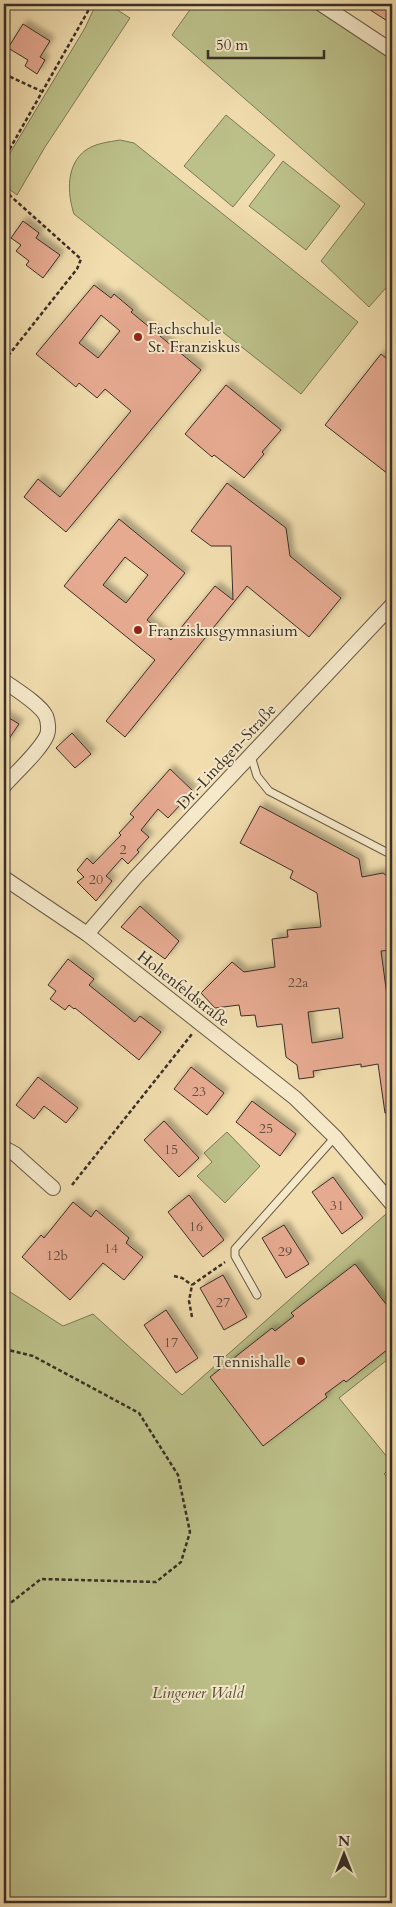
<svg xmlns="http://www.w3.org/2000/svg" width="396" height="1907" font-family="Cardo,serif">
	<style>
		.green { fill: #bcc089; stroke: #7a7858 }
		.building { fill: #e6aa91; stroke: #392f26; fill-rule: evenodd; filter: url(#shadow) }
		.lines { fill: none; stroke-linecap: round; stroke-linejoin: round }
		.service-casing { stroke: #675a48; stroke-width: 9 }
		.minor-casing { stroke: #675a48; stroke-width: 16 }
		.path { stroke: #392f26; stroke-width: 2.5; stroke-dasharray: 4 2.5; stroke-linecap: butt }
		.service { stroke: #f6e9ca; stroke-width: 7 }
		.minor { stroke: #f6e9ca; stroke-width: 14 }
		.poi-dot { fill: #8f2418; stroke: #f6e9ca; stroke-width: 2 }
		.labels { text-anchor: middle; stroke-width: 4; stroke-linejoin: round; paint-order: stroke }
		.number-label { font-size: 14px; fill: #644e41 }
		.poi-label { font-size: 16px; fill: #392f26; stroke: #f6e9ca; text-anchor: start }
		.street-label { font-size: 16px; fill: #392f26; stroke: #f6e9ca }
		.park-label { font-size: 16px; font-style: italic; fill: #534c3a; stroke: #f6e9ca }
	</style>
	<defs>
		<filter id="shadow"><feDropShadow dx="4.5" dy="-4.5" stdDeviation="2.5" flood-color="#0004"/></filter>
	</defs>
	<rect width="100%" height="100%" fill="#f1ddae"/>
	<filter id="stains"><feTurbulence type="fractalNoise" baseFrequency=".004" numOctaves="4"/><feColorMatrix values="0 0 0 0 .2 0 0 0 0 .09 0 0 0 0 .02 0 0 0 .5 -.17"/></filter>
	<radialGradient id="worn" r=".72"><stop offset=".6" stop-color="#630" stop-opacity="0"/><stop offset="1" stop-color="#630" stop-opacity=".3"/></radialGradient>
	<g class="green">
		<path d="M96 4H108L130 18 45 147 17 195 9 189 8 164 10 153 85 28Z"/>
		<path d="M194 4H311L392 59V161L390 164 392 166V281L369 307 321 261 365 204 172 35Z"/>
		<path d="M226 115 275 155 233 207 184 166Z"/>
		<path d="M120 140 134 143 358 322 301 394 74 214C67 193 66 164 86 150 96 143 109 142 120 140Z"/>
		<path d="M283 161 340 206 306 250 249 206Z"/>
		<path d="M227 1132 260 1166 225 1203 197 1176 212 1162 204 1153Z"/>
		<path d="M386 1214 392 1222V1356L339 1398 392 1463V1466L384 1474 392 1482V1903H4V1288L63 1326 93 1314 182 1395Z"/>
	</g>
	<g class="building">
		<path d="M361 4H392V24Z"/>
		<path d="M23 24 50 41 40 57 45 60 37 74 25 66 28 60 8 48Z"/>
		<path d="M23 221 39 233 36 238 60 255 43 278 26 265 29 261 16 251 21 245 11 238Z"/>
		<path d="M94 285 111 298 114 294 133 310 131 312 201 370 66 532 24 497 38 479 60 497 131 411 105 389 97 398 79 383 76 387 36 354ZM101 315 120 331 98 358 79 343Z"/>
		<path d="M381 354 392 363V477L325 425Z"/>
		<path d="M226 385 281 430 262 452 264 454 244 478 214 455 212 457 185 434Z"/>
		<path d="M227 483 286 528 290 556 341 598 309 637 247 586 125 737 106 721 155 660 64 586 119 519 185 573 147 620 171 640 215 586 233 600 231 546H211L191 531ZM125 557 148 575 126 603 103 585Z"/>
		<path d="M4 715 19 724 4 746Z"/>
		<path d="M72 733 91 754 75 768 56 748Z"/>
		<path d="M170 769 193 791 168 818 158 809 141 830 149 837 137 850 139 852 128 864 122 858 106 876 112 881 96 901 77 882 84 877 77 870 87 858 93 864 121 835 119 833 134 817 130 814Z"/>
		<path d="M260 806 359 859 362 877 383 873 392 880V950L381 951 392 1033V1113H385L378 1064 361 1067V1064L313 1071 314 1077 299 1079 297 1065 286 1057 282 1024 257 1027 255 1015 241 1016 239 1005 215 1008 201 993 232 962 244 972 275 967 272 939 288 937 287 930 321 927 317 893 290 878 293 871 240 843ZM339 1008 343 1038 312 1043 308 1012Z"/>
		<path d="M140 906 179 941 165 959 121 927Z"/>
		<path d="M68 959 94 979 89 985 135 1022 140 1016 161 1032 139 1060 75 1008 74 1009 69 1005 65 1010 50 999 56 991 48 985Z"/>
		<path d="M191 1067 224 1093 207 1115 174 1089Z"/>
		<path d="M38 1077 78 1108 66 1123 44 1106 34 1119 16 1105Z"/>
		<path d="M252 1101 296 1134 280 1156 236 1122Z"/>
		<path d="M164 1121 199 1158 179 1177 144 1140Z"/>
		<path d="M333 1177 363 1218 342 1234 312 1192Z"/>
		<path d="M189 1195 224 1240 203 1257 168 1212Z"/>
		<path d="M73 1202 91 1217 96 1210 129 1238 126 1243 143 1257 124 1280 103 1263 70 1300 22 1257 41 1235 44 1238Z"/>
		<path d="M284 1225 309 1264 286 1278 262 1238Z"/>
		<path d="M355 1264 392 1312V1346L346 1382 344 1380 325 1394 327 1397 263 1446 210 1377 272 1328 275 1331 294 1316 291 1313Z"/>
		<path d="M223 1275 247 1317 224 1330 200 1288Z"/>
		<path d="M166 1310 198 1358 176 1373 144 1325Z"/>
	</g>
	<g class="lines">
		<g class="service-casing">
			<g id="service">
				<path d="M251 756 257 776 269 791 392 855"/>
				<path d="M257 1295 235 1256V1249L335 1137"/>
			</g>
		</g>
		<g class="minor-casing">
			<g id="minor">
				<path d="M321 4 392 51"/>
				<path d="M4 681C15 689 40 704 46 716 48 721 49 730 47 735 41 750 15 773 4 786"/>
				<path d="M4 878 87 934 295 1098 335 1137 392 1204"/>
				<path d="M87 934 136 877 392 605"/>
				<path d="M4 1148 15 1154 53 1188"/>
			</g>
		</g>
		<g class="path">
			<path d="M4 74 41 91"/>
			<path d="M4 361 77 269 81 259 6 192 4 159 92 4"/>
			<path d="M72 1185 192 1034"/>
			<path d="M174 1276 182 1278 192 1285"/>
			<path d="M192 1317 189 1301 192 1285 225 1262"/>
			<path d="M4 1349 33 1356 139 1413 178 1475 190 1532 181 1562 156 1582 41 1579 4 1608"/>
			<path d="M4 1899 6 1903"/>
		</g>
		<use href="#service" class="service"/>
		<use href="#minor" class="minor"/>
	</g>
	<g class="poi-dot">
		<circle cx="138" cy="337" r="5"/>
		<circle cx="138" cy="630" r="5"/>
		<circle cx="301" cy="1361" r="5"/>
	</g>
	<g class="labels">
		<g class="number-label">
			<text x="123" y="854">2</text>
			<text x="96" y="884">20</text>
			<text x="298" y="987">22a</text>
			<text x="199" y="1096">23</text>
			<text x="266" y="1133">25</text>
			<text x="171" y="1154">15</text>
			<text x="337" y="1210">31</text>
			<text x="196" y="1231">16</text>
			<text x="111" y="1253">14</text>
			<text x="285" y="1256">29</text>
			<text x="57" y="1260">12b</text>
			<text x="223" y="1307">27</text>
			<text x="171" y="1347">17</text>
		</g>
		<g class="poi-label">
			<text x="148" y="334">Fachschule<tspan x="148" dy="18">St. Franziskus</tspan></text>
			<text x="148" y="636">Franziskusgymnasium</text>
			<text x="291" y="1367" text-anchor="end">Tennishalle</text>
		</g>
		<g class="street-label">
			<text transform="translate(226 756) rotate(-47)" y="6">Dr.-Lindgen-Straße</text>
			<text transform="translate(184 988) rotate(38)" y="6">Hohenfeldstraße</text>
		</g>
		<g class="park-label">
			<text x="198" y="1698">Lingener Wald</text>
		</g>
	</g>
	<rect width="396" height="1907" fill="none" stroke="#f1ddae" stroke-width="20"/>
	<rect x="5" y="5" width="386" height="1897" fill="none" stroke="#392f26" stroke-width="2.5"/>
	<rect x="10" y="10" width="376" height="1887" fill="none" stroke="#392f26"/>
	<g transform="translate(344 1854)" stroke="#f6e9ca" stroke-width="4" paint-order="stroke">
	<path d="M0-4L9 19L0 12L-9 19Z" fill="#392f26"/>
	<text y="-8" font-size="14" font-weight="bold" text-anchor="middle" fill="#392f26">N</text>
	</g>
	<path d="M208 50v8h116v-8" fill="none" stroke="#392f26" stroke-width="2.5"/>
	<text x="216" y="50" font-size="15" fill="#392f26" stroke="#f6e9ca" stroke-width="4" paint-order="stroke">50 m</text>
	<rect width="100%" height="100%" filter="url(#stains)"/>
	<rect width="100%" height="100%" fill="url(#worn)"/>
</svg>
